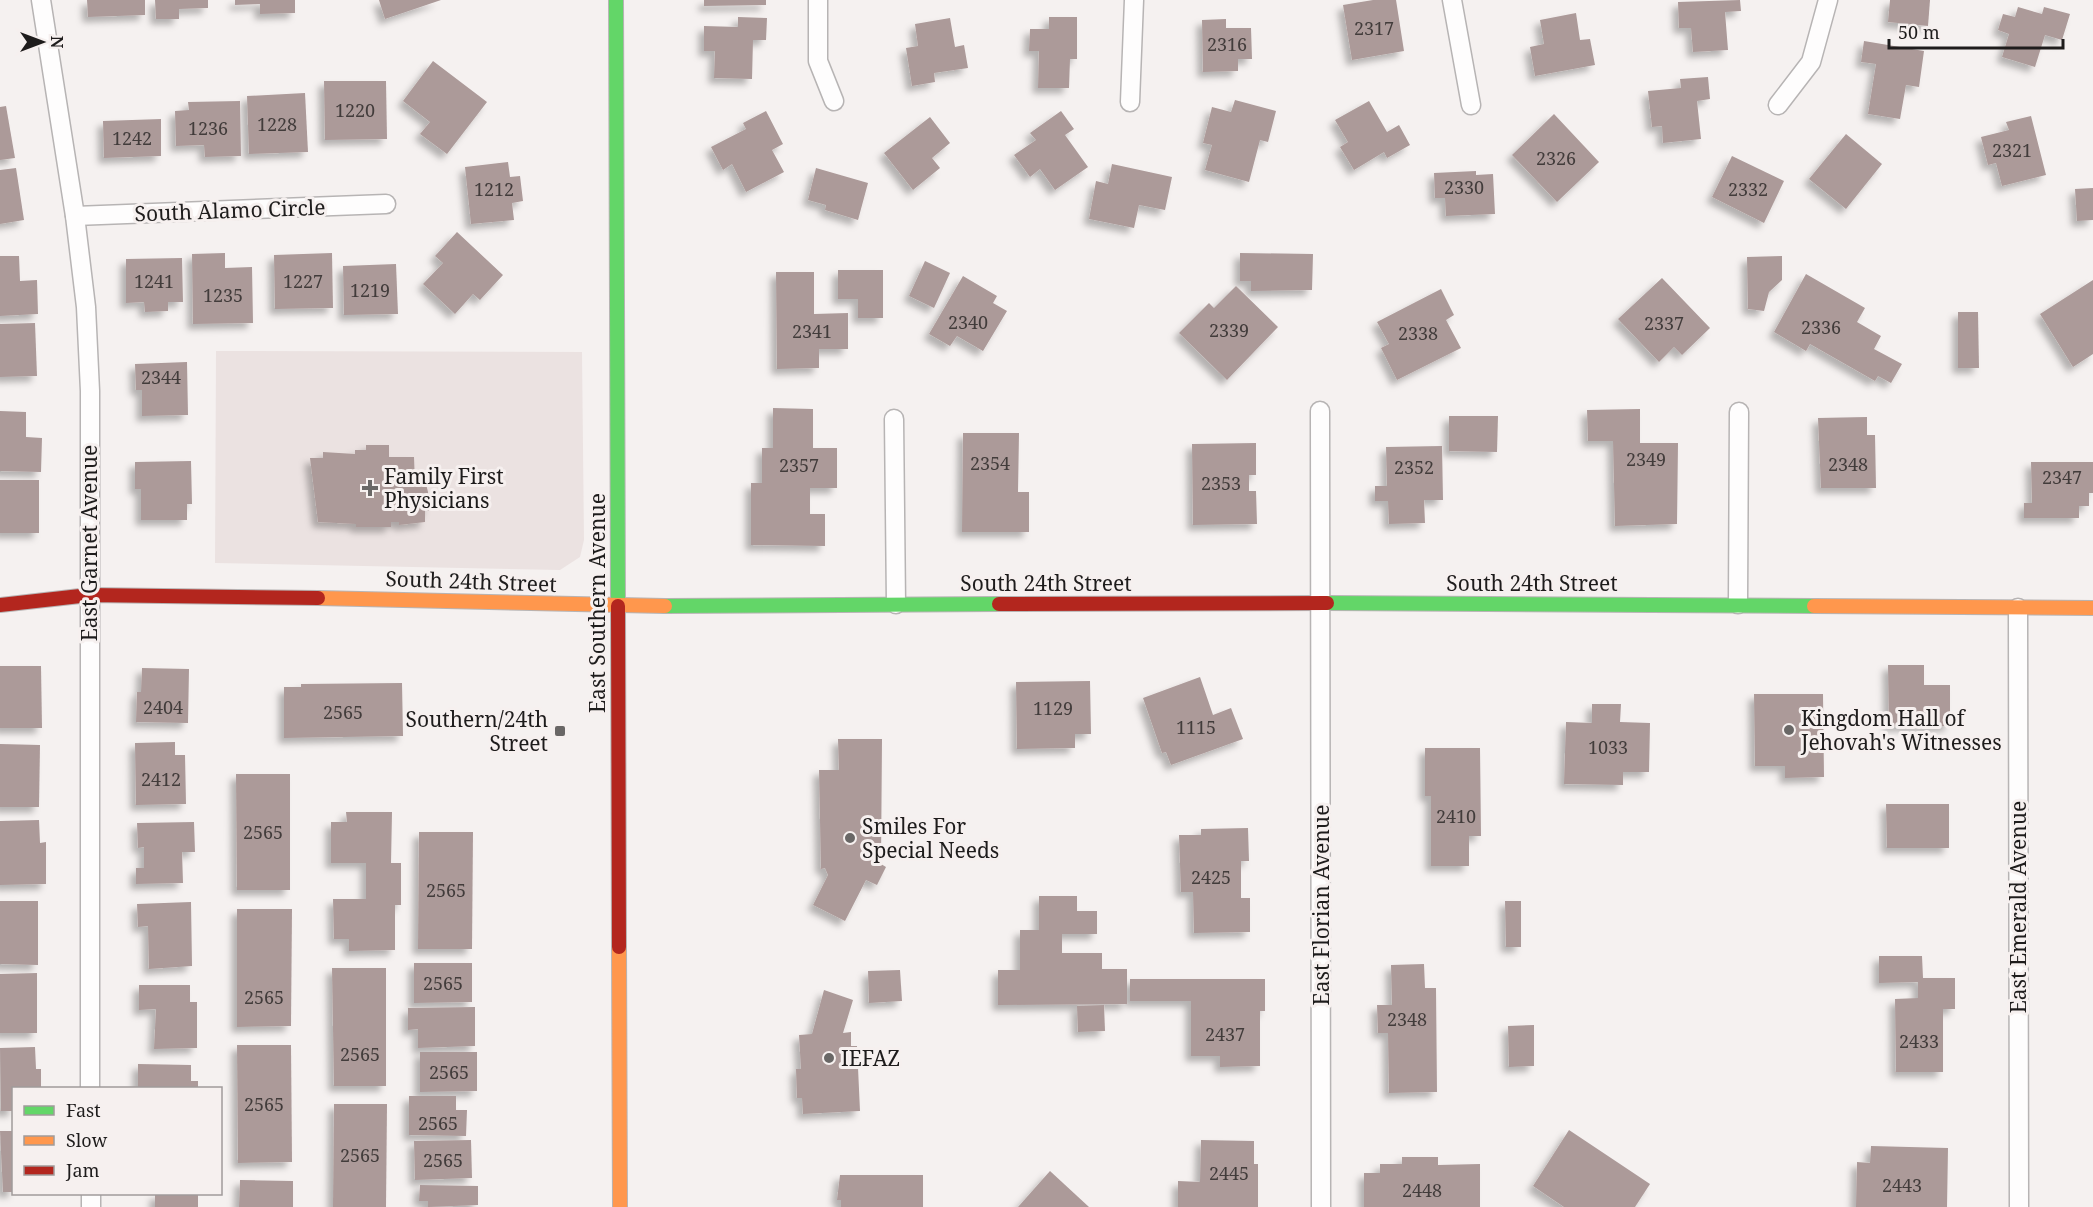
<svg xmlns="http://www.w3.org/2000/svg" width="2093" height="1207" viewBox="0 0 2093 1207" font-family="'Noto Serif',serif">
	<defs>
		<filter id="shadow"><feDropShadow dx="-5.5" dy="5.5" stdDeviation="3" flood-color="#0004"/></filter>
	</defs>
	<rect width="100%" height="100%" fill="#f5f1f0"/>
	<polygon fill="#ebe2e1" points="216,351 582,352 584,540 580,557 560,570 215,563"/>
	<g fill="#ac9a99" filter="url(#shadow)">
		<polygon points="87,0 145,0 145,15 88,17"/>
		<polygon points="155,0 208,0 208,8 179,9 179,19 156,19"/>
		<polygon points="235,0 295,0 295,13 260,14 260,4 235,5"/>
		<polygon points="379,0 441,0 385,19"/>
		<polygon points="704,0 766,0 766,5 704,6"/>
		<polygon points="1373,0 1396,0 1404,51 1352,60 1343,5"/>
		<polygon points="1740,0 1741,11 1725,12 1728,50 1693,52 1691,28 1679,28 1678,2"/>
		<polygon points="1890,0 1930,0 1928,26 1888,22"/>
		<polygon points="2018,7 2042,14 2044,7 2070,14 2062,40 2045,35 2035,67 2002,57 2009,34 1998,30 2003,14 2015,17"/>
		<polygon points="1576,13 1580,40 1590,39 1595,65 1535,76 1530,47 1544,44 1540,20"/>
		<polygon points="738,17 767,18 766,40 753,40 752,79 714,78 715,51 704,51 704,26 738,27"/>
		<polygon points="1049,17 1077,17 1077,59 1070,59 1069,88 1038,88 1039,51 1029,51 1030,29 1049,29"/>
		<polygon points="950,18 955,47 964,45 968,68 934,73 935,82 912,86 906,48 918,46 915,24"/>
		<polygon points="1226,19 1226,28 1251,28 1252,59 1238,59 1238,71 1203,72 1202,20"/>
		<polygon points="1864,41 1924,51 1919,87 1906,85 1900,119 1868,114 1876,64 1861,62"/>
		<polygon points="433,61 487,102 447,154 420,134 430,122 403,101"/>
		<polygon points="1708,77 1710,99 1697,101 1701,139 1663,143 1662,126 1652,127 1648,91 1681,88 1680,79"/>
		<polygon points="324,81 386,81 387,139 325,140"/>
		<polygon points="305,93 308,152 249,154 247,96"/>
		<polygon points="1235,100 1276,111 1268,142 1260,140 1249,182 1205,170 1212,145 1203,143 1212,107 1231,112"/>
		<polygon points="240,101 241,156 205,157 204,145 176,146 175,111 189,110 188,102"/>
		<polygon points="1369,101 1387,132 1399,125 1410,145 1387,158 1384,152 1354,170 1340,147 1348,142 1335,120"/>
		<polygon points="6,106 15,158 0,160 0,107"/>
		<polygon points="766,111 783,144 772,150 784,172 746,192 732,164 723,170 711,147 746,129 743,123"/>
		<polygon points="1061,111 1074,129 1065,135 1088,167 1055,190 1040,169 1030,177 1014,155 1036,140 1030,133"/>
		<polygon points="1554,114 1599,162 1557,202 1512,155"/>
		<polygon points="2031,116 2046,175 2002,186 1996,163 1988,165 1981,137 2009,130 2006,122"/>
		<polygon points="930,117 950,143 932,158 940,168 913,190 884,153"/>
		<polygon points="161,119 161,156 104,158 103,121"/>
		<polygon points="1846,134 1882,164 1846,209 1809,179"/>
		<polygon points="1732,156 1784,181 1764,223 1712,197"/>
		<polygon points="508,162 510,177 520,176 523,201 512,203 514,220 471,224 465,167"/>
		<polygon points="1112,164 1172,177 1165,210 1139,205 1134,228 1089,219 1096,181 1108,184"/>
		<polygon points="16,168 24,220 0,224 0,170"/>
		<polygon points="816,168 868,183 858,220 825,210 826,205 808,200"/>
		<polygon points="1476,171 1476,175 1493,174 1495,214 1446,216 1445,198 1435,198 1434,173"/>
		<polygon points="2093,188 2093,220 2077,221 2075,189"/>
		<polygon points="457,232 503,275 480,300 473,294 455,314 423,284 443,263 435,256"/>
		<polygon points="225,253 225,268 252,267 253,323 193,324 192,254"/>
		<polygon points="332,253 333,308 275,309 274,255"/>
		<polygon points="1240,253 1313,254 1312,290 1251,291 1251,281 1240,281"/>
		<polygon points="0,256 19,256 20,281 37,280 38,314 0,316"/>
		<polygon points="1782,256 1782,280 1769,292 1764,311 1748,309 1747,257"/>
		<polygon points="182,258 183,302 168,302 168,311 145,312 144,302 126,303 126,259"/>
		<polygon points="925,261 950,273 934,308 909,296"/>
		<polygon points="396,264 398,314 344,315 343,266"/>
		<polygon points="838,270 883,270 883,318 858,318 858,299 838,299"/>
		<polygon points="776,272 814,272 814,314 848,313 848,349 819,349 819,368 777,369"/>
		<polygon points="1806,274 1865,308 1857,322 1881,336 1874,349 1902,364 1891,383 1878,376 1875,381 1810,344 1806,351 1774,332"/>
		<polygon points="963,276 997,296 993,303 1007,311 983,351 957,336 950,346 929,334"/>
		<polygon points="1662,278 1710,328 1682,355 1674,347 1659,362 1618,319"/>
		<polygon points="2093,280 2093,354 2073,367 2040,314"/>
		<polygon points="1236,286 1278,327 1227,380 1179,333 1209,303 1214,308"/>
		<polygon points="1441,289 1454,315 1446,320 1461,348 1397,380 1381,348 1389,344 1377,322"/>
		<polygon points="1958,312 1978,312 1979,368 1958,368"/>
		<polygon points="35,323 37,376 0,377 0,324"/>
		<polygon points="187,362 188,415 142,416 142,390 136,390 135,364"/>
		<polygon points="773,408 813,409 813,448 837,448 837,488 810,488 810,514 825,514 825,546 751,545 751,483 762,483 762,448 773,448"/>
		<polygon points="1640,409 1640,443 1678,443 1677,524 1615,526 1613,441 1588,441 1587,410"/>
		<polygon points="0,411 26,412 26,437 42,438 41,472 0,471"/>
		<polygon points="1449,416 1498,416 1497,452 1449,451"/>
		<polygon points="1867,417 1867,435 1875,435 1876,488 1821,488 1818,418"/>
		<polygon points="963,433 1019,433 1018,492 1029,492 1029,532 962,532"/>
		<polygon points="1256,443 1256,475 1249,475 1249,491 1256,491 1257,524 1193,525 1192,444"/>
		<polygon points="366,445 389,445 389,457 414,457 415,484 426,484 428,492 429,511 425,511 425,522 399,525 399,522 391,522 391,527 356,527 356,524 318,522 310,458 323,458 323,452 355,454 355,450 366,450"/>
		<polygon points="1442,446 1443,500 1424,500 1425,523 1389,524 1388,501 1375,501 1375,486 1387,486 1386,447"/>
		<polygon points="191,461 192,504 187,504 187,520 141,520 141,489 135,489 135,462"/>
		<polygon points="2031,462 2093,462 2093,493 2089,493 2089,506 2079,506 2079,518 2024,518 2024,503 2032,503"/>
		<rect x="0" y="480" width="39" height="53"/>
		<polygon points="1888,665 1924,665 1924,685 1950,685 1950,726 1889,726"/>
		<polygon points="0,666 41,666 42,728 0,728"/>
		<polygon points="142,668 189,669 188,723 136,722 137,692 141,692"/>
		<polygon points="1200,677 1213,715 1231,708 1243,739 1171,765 1166,752 1162,753 1143,698"/>
		<polygon points="1090,681 1091,734 1075,734 1075,748 1017,749 1016,682"/>
		<polygon points="402,683 403,736 284,738 284,687 301,687 301,684"/>
		<polygon points="1754,694 1823,694 1824,777 1785,778 1785,766 1755,766"/>
		<polygon points="1592,704 1621,704 1620,722 1650,723 1649,772 1623,772 1623,785 1564,784 1566,722 1592,723"/>
		<polygon points="838,739 882,739 881,864 886,867 877,885 866,880 845,921 813,905 828,875 825,868 821,869 819,770 839,770"/>
		<polygon points="175,742 175,755 185,755 186,804 136,805 135,743"/>
		<polygon points="0,744 40,745 39,807 0,807"/>
		<polygon points="1425,748 1480,748 1481,836 1469,836 1469,866 1431,866 1431,796 1425,796"/>
		<polygon points="236,774 290,774 290,890 237,890"/>
		<polygon points="1886,804 1949,804 1949,848 1887,848"/>
		<polygon points="346,812 392,812 391,863 401,863 401,905 395,905 395,950 349,951 349,939 334,939 333,899 366,899 366,863 331,863 331,822 347,822"/>
		<polygon points="39,820 40,843 46,842 46,884 0,885 0,821"/>
		<polygon points="194,822 195,852 182,852 183,883 136,884 136,868 144,868 144,847 138,848 137,823"/>
		<polygon points="1248,828 1249,861 1241,861 1241,898 1250,898 1250,932 1194,933 1193,892 1181,892 1179,835 1201,835 1201,829"/>
		<polygon points="419,832 473,832 472,949 418,949"/>
		<polygon points="1039,896 1077,896 1077,911 1097,911 1097,934 1062,934 1062,953 1102,953 1102,969 1127,969 1127,1004 998,1005 998,970 1020,970 1020,930 1039,930"/>
		<polygon points="0,901 38,901 38,965 0,964"/>
		<polygon points="1505,901 1521,901 1521,947 1506,947"/>
		<polygon points="191,902 192,966 149,969 148,926 138,927 137,904"/>
		<polygon points="237,909 292,909 291,1026 237,1027"/>
		<polygon points="1879,956 1922,956 1923,978 1955,978 1955,1009 1943,1009 1943,1072 1896,1072 1895,999 1918,998 1918,982 1879,983"/>
		<polygon points="414,963 472,963 472,1002 414,1003"/>
		<polygon points="1424,964 1425,988 1436,988 1437,1092 1389,1093 1388,1033 1378,1033 1377,1005 1392,1005 1391,965"/>
		<polygon points="332,968 386,968 386,1086 334,1086"/>
		<polygon points="900,970 902,1001 869,1003 868,971"/>
		<polygon points="37,973 37,1033 0,1033 0,974"/>
		<polygon points="1130,979 1265,979 1265,1011 1260,1011 1260,1066 1220,1067 1220,1056 1191,1056 1191,1001 1130,1001"/>
		<polygon points="139,985 190,985 190,1002 197,1002 197,1048 154,1049 156,1009 139,1010"/>
		<polygon points="824,990 853,1000 843,1033 851,1032 851,1046 857,1046 860,1111 803,1114 802,1098 797,1098 796,1069 801,1069 799,1035 812,1034"/>
		<polygon points="1104,1005 1105,1031 1078,1032 1077,1006"/>
		<polygon points="475,1007 475,1046 418,1048 418,1029 408,1030 408,1008"/>
		<polygon points="1534,1025 1534,1066 1509,1067 1508,1026"/>
		<polygon points="237,1045 291,1045 292,1162 238,1163"/>
		<polygon points="35,1047 36,1069 41,1069 41,1088 14,1088 14,1111 1,1111 0,1048"/>
		<polygon points="420,1052 477,1052 477,1091 420,1092"/>
		<polygon points="138,1064 191,1065 191,1081 198,1081 198,1088 138,1088"/>
		<polygon points="409,1096 456,1096 456,1110 467,1110 466,1136 409,1135"/>
		<polygon points="334,1104 387,1104 386,1207 333,1207"/>
		<polygon points="1569,1130 1650,1184 1635,1207 1564,1207 1533,1186"/>
		<polygon points="0,1131 14,1131 14,1192 3,1192"/>
		<polygon points="471,1140 472,1178 415,1180 414,1141"/>
		<polygon points="1201,1140 1254,1141 1254,1164 1258,1164 1258,1207 1178,1207 1178,1181 1200,1182"/>
		<polygon points="1871,1146 1948,1148 1947,1207 1856,1207 1857,1162 1870,1163"/>
		<polygon points="1402,1157 1438,1157 1438,1165 1480,1164 1480,1207 1364,1207 1364,1173 1380,1173 1380,1164 1402,1164"/>
		<polygon points="1050,1171 1089,1207 1018,1207"/>
		<polygon points="840,1175 923,1175 923,1207 841,1207 841,1200 837,1200"/>
		<polygon points="240,1180 293,1181 293,1207 239,1207"/>
		<polygon points="420,1185 478,1186 478,1205 428,1207 428,1201 419,1201"/>
		<rect x="155" y="1194" width="43" height="13"/>
	</g>
	<g fill="none" stroke-linecap="round" stroke-linejoin="round">
		<defs>
			<g id="street">
				<polyline points="41,0 75,216 86,307 90,391 90,1088"/>
				<polyline points="818,0 818,61 834,101"/>
				<polyline points="1452,0 1471,105"/>
				<polyline points="1130,102 1134,0"/>
				<polyline points="1778,105 1811,62 1828,0"/>
				<polyline points="75,216 386,204"/>
				<polyline points="1320,411 1321,1207"/>
				<polyline points="894,419 896,604"/>
				<polyline points="1738,604 1739,412"/>
				<polyline points="2018,608 2019,1207"/>
				<polyline points="91,1194 91,1207"/>
			</g>
			<g id="fast">
				<polyline points="616,0 618,606"/>
				<polyline points="1327,603 1814,606"/>
				<polyline points="665,606 999,604"/>
			</g>
			<g id="slow">
				<polyline points="318,598 665,606"/>
				<polyline points="1814,606 2093,608"/>
				<polyline points="619,947 620,1207"/>
			</g>
			<g id="jam">
				<polyline points="999,604 1327,603"/>
				<polyline points="0,605 89,595 318,598"/>
				<polyline points="618,606 619,947"/>
			</g>
		</defs>
		<use href="#street" stroke="#b7b4b4" stroke-width="21"/>
		<use href="#fast" stroke="#b7b4b4" stroke-width="16"/>
		<use href="#slow" stroke="#b7b4b4" stroke-width="16"/>
		<use href="#jam" stroke="#b7b4b4" stroke-width="16"/>
		<use href="#street" stroke="#fefdfd" stroke-width="18"/>
		<use href="#fast" stroke="#63d668" stroke-width="14"/>
		<use href="#slow" stroke="#ff974d" stroke-width="14"/>
		<use href="#jam" stroke="#b3261e" stroke-width="14"/>
	</g>
	<g fill="#696766" stroke="#f6f0ef" stroke-width="2">
		<path d="M367 479h6v6h6v6h-6v6h-6v-6h-6v-6h6z"/>
		<circle cx="1789" cy="730" r="6"/>
		<rect x="554" y="725" width="12" height="12" rx="3"/>
		<circle cx="850" cy="838" r="6"/>
		<circle cx="829" cy="1058" r="6"/>
	</g>
	<g text-anchor="middle" dominant-baseline="central" stroke-width="6" stroke-linejoin="round" paint-order="stroke">
		<g font-size="18" fill="#423c3b">
			<text x="1374" y="28">2317</text>
			<text x="1227" y="44">2316</text>
			<text x="355" y="110">1220</text>
			<text x="277" y="124">1228</text>
			<text x="208" y="128">1236</text>
			<text x="132" y="138">1242</text>
			<text x="2012" y="150">2321</text>
			<text x="1556" y="158">2326</text>
			<text x="1464" y="187">2330</text>
			<text x="494" y="189">1212</text>
			<text x="1748" y="189">2332</text>
			<text x="154" y="281">1241</text>
			<text x="303" y="281">1227</text>
			<text x="370" y="290">1219</text>
			<text x="223" y="295">1235</text>
			<text x="968" y="322">2340</text>
			<text x="1664" y="323">2337</text>
			<text x="1821" y="327">2336</text>
			<text x="1229" y="330">2339</text>
			<text x="812" y="331">2341</text>
			<text x="1418" y="333">2338</text>
			<text x="161" y="377">2344</text>
			<text x="1646" y="459">2349</text>
			<text x="990" y="463">2354</text>
			<text x="1848" y="464">2348</text>
			<text x="799" y="465">2357</text>
			<text x="1414" y="467">2352</text>
			<text x="2062" y="477">2347</text>
			<text x="1221" y="483">2353</text>
			<text x="163" y="707">2404</text>
			<text x="1053" y="708">1129</text>
			<text x="343" y="712">2565</text>
			<text x="1196" y="727">1115</text>
			<text x="1608" y="747">1033</text>
			<text x="161" y="779">2412</text>
			<text x="1456" y="816">2410</text>
			<text x="263" y="832">2565</text>
			<text x="1211" y="877">2425</text>
			<text x="446" y="890">2565</text>
			<text x="443" y="983">2565</text>
			<text x="264" y="997">2565</text>
			<text x="1407" y="1019">2348</text>
			<text x="1225" y="1034">2437</text>
			<text x="1919" y="1041">2433</text>
			<text x="360" y="1054">2565</text>
			<text x="449" y="1072">2565</text>
			<text x="264" y="1104">2565</text>
			<text x="438" y="1123">2565</text>
			<text x="360" y="1155">2565</text>
			<text x="443" y="1160">2565</text>
			<text x="1229" y="1173">2445</text>
			<text x="1902" y="1185">2443</text>
			<text x="1422" y="1190">2448</text>
		</g>
		<g font-size="21" fill="#1e1c1c" stroke="#f6f0ef">
			<text transform="translate(230 210) rotate(-2)">South Alamo Circle</text>
			<text transform="translate(89 543) rotate(-90)">East Garnet Avenue</text>
			<text transform="translate(471 581) rotate(2)">South 24th Street</text>
			<text x="1046" y="583">South 24th Street</text>
			<text x="1532" y="583">South 24th Street</text>
			<text transform="translate(597 603) rotate(-90)">East Southern Avenue</text>
			<text transform="translate(1321 905) rotate(-90)">East Florian Avenue</text>
			<text transform="translate(2018 907) rotate(-90)">East Emerald Avenue</text>
		</g>
		<g font-size="21" fill="#1e1c1c" stroke="#f6f0ef" text-anchor="start">
			<text x="384" y="476">Family First<tspan x="384" dy="24">Physicians</tspan></text>
			<text x="1801" y="718">Kingdom Hall of<tspan x="1801" dy="24">Jehovah's Witnesses</tspan></text>
			<text x="548" y="719" text-anchor="end">Southern/24th<tspan x="548" dy="24">Street</tspan></text>
			<text x="862" y="826">Smiles For<tspan x="862" dy="24">Special Needs</tspan></text>
			<text x="841" y="1058">IEFAZ</text>
		</g>
	</g>
	<rect x="12" y="1087" width="210" height="108" fill="#f6f0ef" stroke="#a09b9b" stroke-width="1.5"/>
	<rect x="24" y="1106" width="30" height="9" fill="#63d668" stroke="#a09b9b" stroke-width="1.5"/>
	<text x="66" y="1117" font-size="18" fill="#1e1c1c">Fast</text>
	<rect x="24" y="1136" width="30" height="9" fill="#ff974d" stroke="#a09b9b" stroke-width="1.5"/>
	<text x="66" y="1147" font-size="18" fill="#1e1c1c">Slow</text>
	<rect x="24" y="1166" width="30" height="9" fill="#b3261e" stroke="#a09b9b" stroke-width="1.5"/>
	<text x="66" y="1177" font-size="18" fill="#1e1c1c">Jam</text>
	<g transform="translate(42 42) rotate(90)" stroke="#f6f0ef" stroke-width="4.5" paint-order="stroke">
	<path d="M0-4.5L10 22L0 15L-10 22Z" fill="#1e1c1c"/>
	<text y="-9" font-size="16" font-weight="bold" text-anchor="middle" fill="#1e1c1c">N</text>
	</g>
	<path d="M1889 39v9h174v-9" fill="none" stroke="#1e1c1c" stroke-width="3"/>
	<text x="1898" y="39" font-size="18" fill="#1e1c1c" stroke="#f6f0ef" stroke-width="4.5" paint-order="stroke">50 m</text>
</svg>
